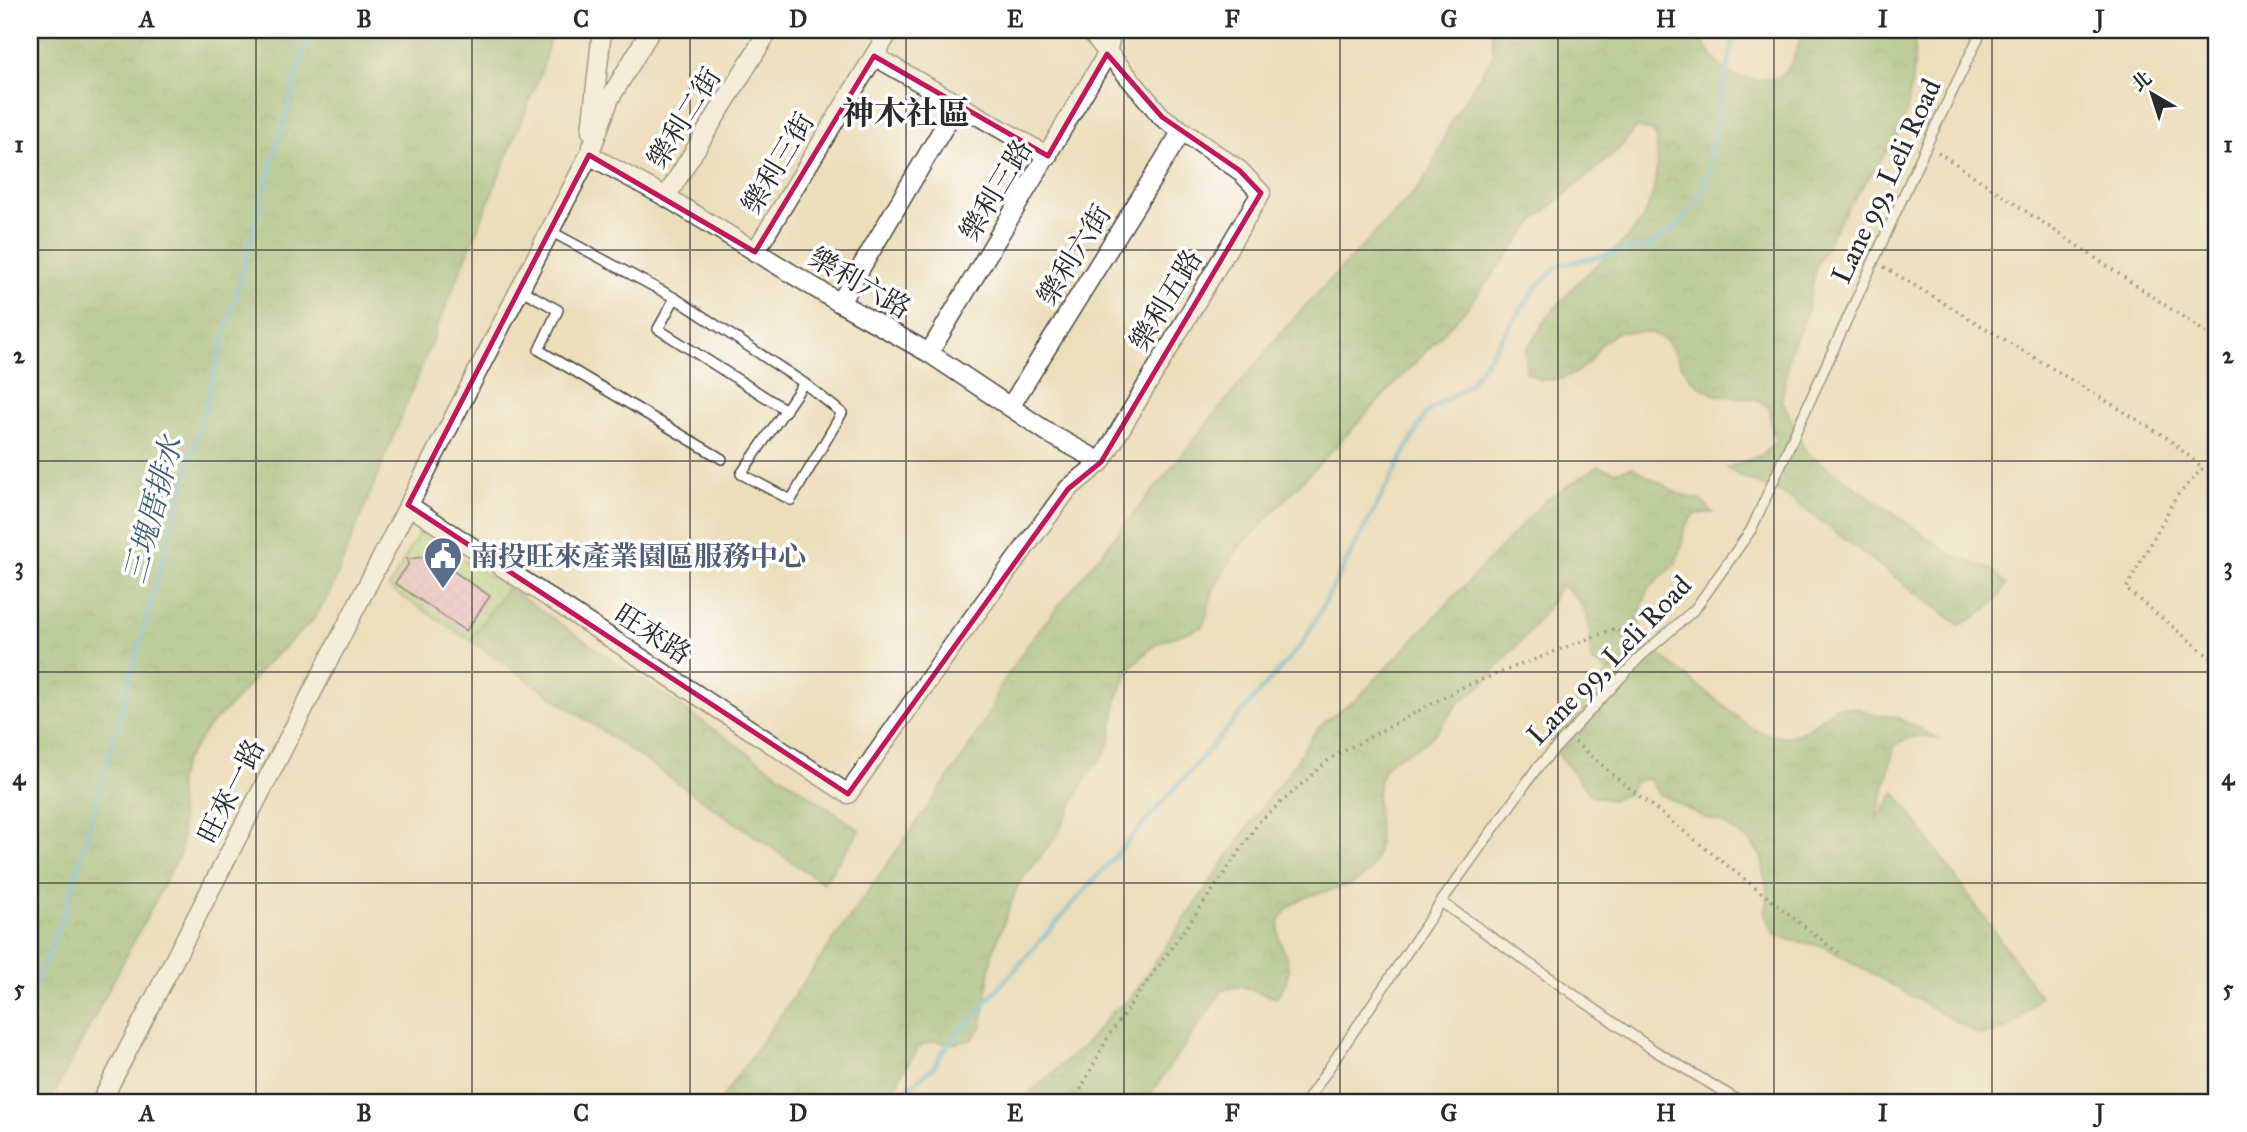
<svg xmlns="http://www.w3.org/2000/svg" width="2247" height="1132" viewBox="0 0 2247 1132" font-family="'IM FELL Great Primer','Noto Serif TC',serif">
	<defs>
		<pattern id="forest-crowns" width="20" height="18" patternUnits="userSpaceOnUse" patternTransform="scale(1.75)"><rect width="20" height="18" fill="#84b772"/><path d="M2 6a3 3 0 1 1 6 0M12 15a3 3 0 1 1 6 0" fill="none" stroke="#6c955e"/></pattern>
		<pattern id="park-dots" width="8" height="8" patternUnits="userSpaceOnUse" patternTransform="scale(1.75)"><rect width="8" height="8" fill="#a5d684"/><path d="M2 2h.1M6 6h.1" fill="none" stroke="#8eb872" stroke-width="1.8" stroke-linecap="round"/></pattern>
		<pattern id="building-cross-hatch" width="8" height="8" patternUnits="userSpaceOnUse" patternTransform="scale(1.75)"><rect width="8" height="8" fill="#eeadd2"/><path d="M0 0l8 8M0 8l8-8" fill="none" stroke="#cc95b4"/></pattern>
	</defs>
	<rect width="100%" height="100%" fill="#fff"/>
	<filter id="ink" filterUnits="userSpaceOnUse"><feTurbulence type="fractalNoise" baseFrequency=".0143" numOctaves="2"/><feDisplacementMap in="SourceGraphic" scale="14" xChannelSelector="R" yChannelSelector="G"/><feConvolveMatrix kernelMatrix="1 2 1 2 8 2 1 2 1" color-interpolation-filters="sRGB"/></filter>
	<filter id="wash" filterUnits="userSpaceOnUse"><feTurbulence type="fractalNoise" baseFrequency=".00686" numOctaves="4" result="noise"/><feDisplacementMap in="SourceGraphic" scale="28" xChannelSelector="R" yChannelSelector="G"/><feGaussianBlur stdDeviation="1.57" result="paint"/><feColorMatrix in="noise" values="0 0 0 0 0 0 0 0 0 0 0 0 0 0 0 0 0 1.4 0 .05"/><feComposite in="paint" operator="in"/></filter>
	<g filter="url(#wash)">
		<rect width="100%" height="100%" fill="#eddebb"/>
		<g fill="url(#forest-crowns)" stroke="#58714e" stroke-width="2">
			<polygon points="30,30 552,30 542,70 329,595 312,621 264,666 233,703 210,725 185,760 178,781 182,836 180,853 50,1102 30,1102"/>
			<path d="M1491 30H1699C1715 71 1734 85 1779 78L1792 63 1803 30H1915L1914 68 1905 121 1896 138 1841 218 1816 266 1806 316 1790 351 1782 400 1806 452 1954 556 1993 570 2006 585C1995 606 1980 616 1959 625L1790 498C1769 486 1746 482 1727 468L1762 455 1776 441 1771 425 1770 408 1756 399 1716 395 1699 386 1687 374 1666 340 1650 332H1617L1601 344 1591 360 1576 373 1561 379 1541 380 1526 372V349C1535 339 1540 329 1547 318 1554 308 1564 298 1572 289 1610 247 1649 238 1656 174 1658 158 1658 147 1654 132L1637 127 1616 152 1536 219 1466 309 1237 550C1228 564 1217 579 1212 595 1208 606 1208 616 1202 627L1157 643 1133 665 1125 679 1117 698 1111 738 1104 754 1082 785 1056 837 1018 885 992 954 982 1026 972 1039 953 1044 935 1041 921 1045 902 1073 888 1102H719L963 757 991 709 998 690 1030 641 1291 321 1420 186 1430 171 1452 120 1494 55Z"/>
			<path d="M1598 466 1616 472 1632 467 1679 494 1700 500 1713 513 1695 514 1684 528 1682 545 1676 563 1649 589 1642 606 1639 621 1642 641 1751 728C1790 748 1806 731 1836 707L1857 708 1876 715 1896 717 1942 740C1921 735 1914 733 1895 745L1876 820 1895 792 2040 996C2021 1019 2010 1033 1980 1035L1823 946 1790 940 1774 933 1765 915 1768 897 1762 858 1751 842 1720 822 1703 817 1658 793 1649 778 1634 782 1627 795 1611 800 1592 796 1557 753 1550 738V723L1617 666 1608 671 1591 662C1589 624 1593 608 1560 584 1547 616 1523 638 1500 664 1496 669 1492 676 1487 680 1478 689 1466 695 1458 704 1447 716 1440 731 1427 741 1413 753 1394 753 1384 770 1366 803 1392 842 1368 873 1350 894 1299 887 1283 915 1265 948 1308 958 1276 998L1241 986 1223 990 1145 1102H1020L1085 1044 1113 1011 1129 1000 1271 794C1289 776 1299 755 1313 735 1324 720 1341 710 1356 700L1545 501Z"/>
			<polygon points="507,587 860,830 823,883 470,640"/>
		</g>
		<polygon fill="url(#park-dots)" stroke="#688058" stroke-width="2" points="419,532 507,587 470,640 389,588"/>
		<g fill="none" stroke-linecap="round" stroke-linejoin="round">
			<g stroke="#57b4d5" stroke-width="5">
				<polyline points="30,999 66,910 309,30"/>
				<polyline points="890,1102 934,1067 942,1052 1303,643 1426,413 1470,384 1538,285 1559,265 1649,246 1679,225 1703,194 1735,30"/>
			</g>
		</g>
		<g id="blocks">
			<polygon fill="url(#building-cross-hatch)" points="431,556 433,573 453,571 490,596 466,631 395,583 408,565 407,559"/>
		</g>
	</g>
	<g filter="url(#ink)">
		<use href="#blocks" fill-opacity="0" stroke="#484641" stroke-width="2"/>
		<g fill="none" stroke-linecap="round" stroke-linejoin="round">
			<defs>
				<g id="lane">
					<polyline points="550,231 675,298 804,383 741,474 791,500 842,413 804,383"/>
					<polyline points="520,289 558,310 539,350 722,459"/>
					<polyline points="675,298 658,329 786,410"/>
					<polyline points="1441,902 1652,1049 1741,1102"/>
					<polyline points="1306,1102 1441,902 1537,768 1641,656 1695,609 1751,530 1927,144 1982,30"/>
				</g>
				<g id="street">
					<polyline points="874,56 1048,156"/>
					<polyline points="591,131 602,30"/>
					<polyline points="589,155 666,197 840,303 929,353 1052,435 1101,462"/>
					<polyline points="666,197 769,30"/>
					<polyline points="755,252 890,30"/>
					<polyline points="840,303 957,105"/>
					<polyline points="929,353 1107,54 1112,30"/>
					<polyline points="1010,407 1182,131"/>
					<polyline points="408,505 848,794 958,638 1068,489 1101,462 1261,193 1239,170 1162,117 1089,30"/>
					<polyline points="101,1102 589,155 610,98 651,30"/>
				</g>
			</defs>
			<use href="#lane" stroke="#484641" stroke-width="12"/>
			<use href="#street" stroke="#484641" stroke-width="21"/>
			<g stroke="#484641" stroke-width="3.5" stroke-dasharray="2 5" stroke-linecap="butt">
				<polyline points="1938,152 2217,340"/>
				<polyline points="1884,267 2166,437 2203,468 2176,497 2126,589 2217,663"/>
				<polyline points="1575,742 1619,780 1838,953"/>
				<polyline points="1074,1102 1109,1035 1220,880 1259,822 1331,758 1463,687 1616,628 1633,647"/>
			</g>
			<use href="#lane" stroke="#fff" stroke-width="9"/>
			<use href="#street" stroke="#fff" stroke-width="18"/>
		</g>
	</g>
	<path d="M0 0H2247V1132H0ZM1107 54 1162 117 1239 170 1261 193 1101 462 1068 489 848 794 408 505 589 155 755 252 874 56 1048 156Z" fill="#eddebb" fill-opacity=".55" fill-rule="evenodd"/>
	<path fill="none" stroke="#c2185b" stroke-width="5" stroke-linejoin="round" d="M1107 54 1162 117 1239 170 1261 193 1101 462 1068 489 848 794 408 505 589 155 755 252 874 56 1048 156Z"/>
	<path fill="none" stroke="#2b2b2b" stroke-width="2" stroke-opacity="0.55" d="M256 30V1102M472 30V1102M690 30V1102M906 30V1102M1124 30V1102M1340 30V1102M1558 30V1102M1774 30V1102M1992 30V1102M30 250H2217M30 461H2217M30 672H2217M30 883H2217"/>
	<defs>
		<symbol id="civic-pin" viewBox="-11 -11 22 30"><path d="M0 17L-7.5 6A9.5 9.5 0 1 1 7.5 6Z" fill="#5c6f8a" stroke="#fff"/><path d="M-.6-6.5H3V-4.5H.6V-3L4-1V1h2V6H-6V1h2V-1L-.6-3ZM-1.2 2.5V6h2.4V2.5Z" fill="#fff"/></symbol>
	</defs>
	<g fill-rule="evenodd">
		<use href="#civic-pin" x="421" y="534" width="44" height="60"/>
	</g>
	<g text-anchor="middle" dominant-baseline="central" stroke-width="7" stroke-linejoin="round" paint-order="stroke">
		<g font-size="28" fill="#2b2b2b" stroke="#fff">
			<text transform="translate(684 118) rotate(-58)">樂利二街</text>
			<text transform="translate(778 163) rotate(-59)">樂利三街</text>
			<text transform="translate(1886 181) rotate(-65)">Lane 99, Leli Road</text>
			<text transform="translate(996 190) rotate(-59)">樂利三路</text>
			<text transform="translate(1074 255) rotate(-58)">樂利六街</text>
			<text transform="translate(860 283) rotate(30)">樂利六路</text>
			<text transform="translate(1166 300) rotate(-59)">樂利五路</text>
			<text transform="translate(653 634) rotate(33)">旺來路</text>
			<text transform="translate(1609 660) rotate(-46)">Lane 99, Leli Road</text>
			<text transform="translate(231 791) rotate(-63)">旺來一路</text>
		</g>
		<g font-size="28" font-weight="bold" fill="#4e5e75" stroke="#fff" text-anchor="start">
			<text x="470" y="556">南投旺來產業園區服務中心</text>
		</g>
		<g font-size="30" font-style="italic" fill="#3d626f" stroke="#fff">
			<text transform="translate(153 510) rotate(-75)">三塊厝排水</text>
		</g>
		<g font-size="32" font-weight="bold" fill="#2b2b2b" stroke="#fff">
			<text x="906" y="113">神木社區</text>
		</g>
	</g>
	<rect width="2247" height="1132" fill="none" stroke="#fff" stroke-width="77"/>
	<g transform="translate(2152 94) rotate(321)" stroke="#ffffff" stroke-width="5" paint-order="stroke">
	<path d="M0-5L12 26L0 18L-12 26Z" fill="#2b2b2b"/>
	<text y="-10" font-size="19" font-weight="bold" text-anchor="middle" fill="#2b2b2b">北</text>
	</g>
	<rect x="38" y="38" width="2170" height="1056" fill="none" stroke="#2b2b2b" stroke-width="2.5"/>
	<g font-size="23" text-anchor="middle" font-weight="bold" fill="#2b2b2b">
		<text x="147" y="27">A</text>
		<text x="364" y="27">B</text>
		<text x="581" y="27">C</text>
		<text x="798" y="27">D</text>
		<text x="1015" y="27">E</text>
		<text x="1232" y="27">F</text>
		<text x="1449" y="27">G</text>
		<text x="1666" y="27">H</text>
		<text x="1883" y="27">I</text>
		<text x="2100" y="27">J</text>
		<text x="19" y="152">1</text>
		<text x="2228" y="152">1</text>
		<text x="19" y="363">2</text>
		<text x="2228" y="363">2</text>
		<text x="19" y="574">3</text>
		<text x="2228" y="574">3</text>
		<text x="19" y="785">4</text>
		<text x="2228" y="785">4</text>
		<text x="19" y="996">5</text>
		<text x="2228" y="996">5</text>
		<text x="147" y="1121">A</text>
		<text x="364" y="1121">B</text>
		<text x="581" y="1121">C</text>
		<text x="798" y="1121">D</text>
		<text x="1015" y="1121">E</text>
		<text x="1232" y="1121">F</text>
		<text x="1449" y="1121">G</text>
		<text x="1666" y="1121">H</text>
		<text x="1883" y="1121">I</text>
		<text x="2100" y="1121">J</text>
	</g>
</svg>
